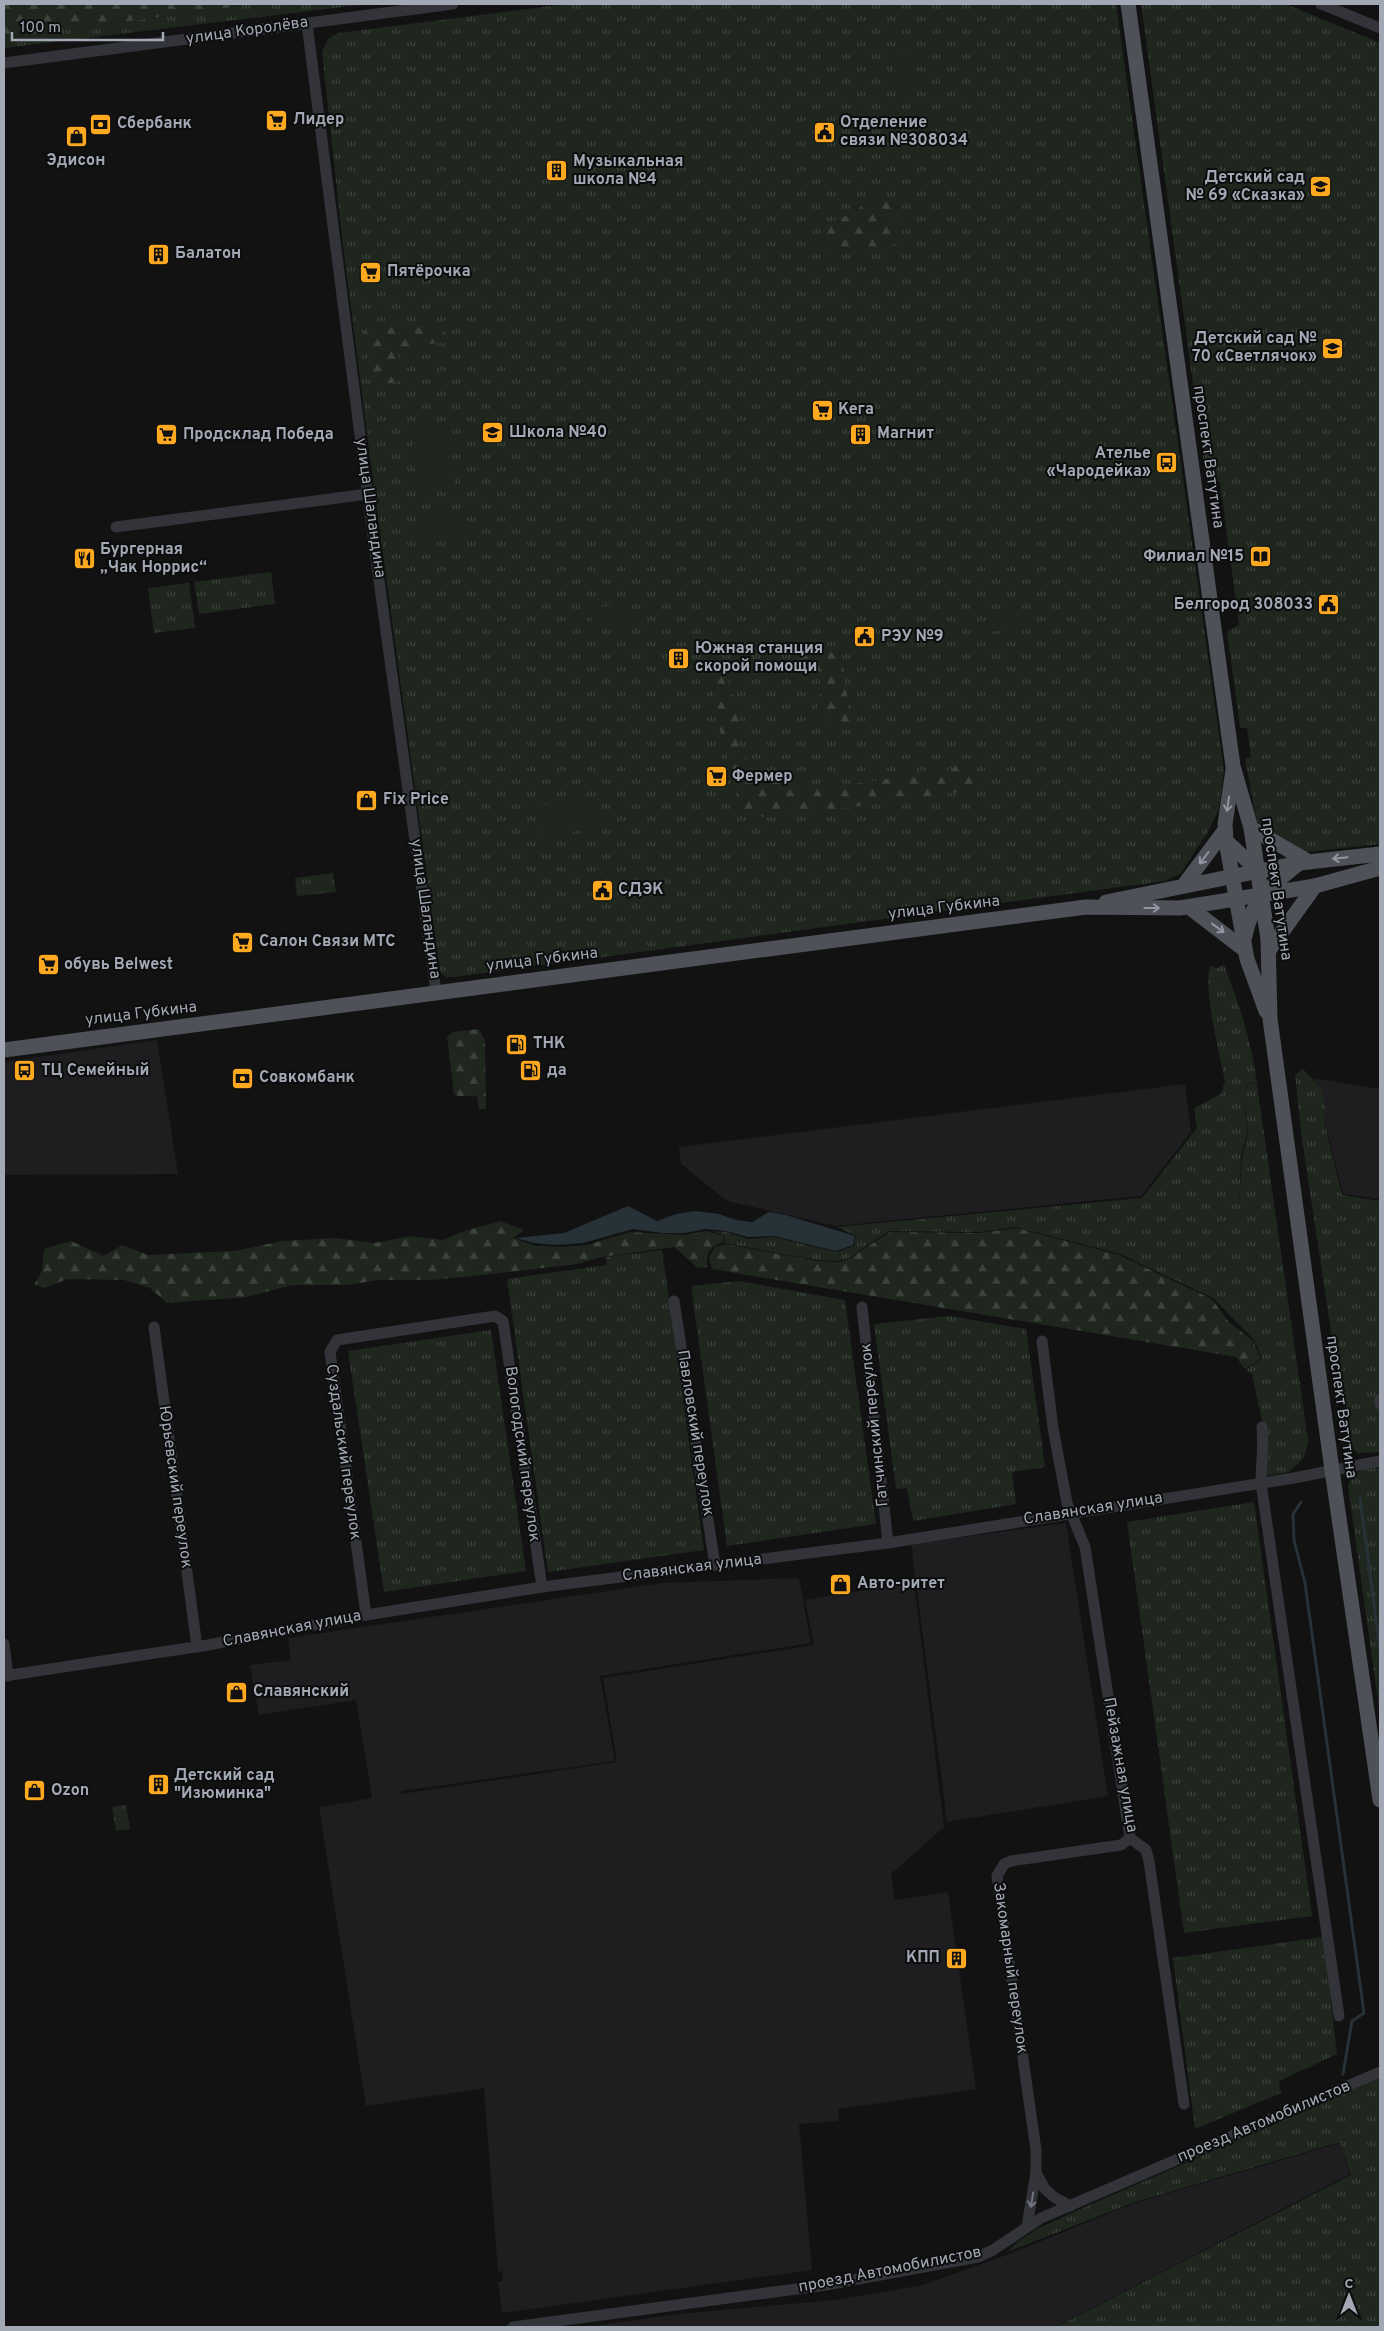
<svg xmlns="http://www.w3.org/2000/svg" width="1384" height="2331" viewBox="0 0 1384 2331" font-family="Overpass,sans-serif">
	<defs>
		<pattern id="grass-tufts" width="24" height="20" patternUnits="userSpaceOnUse" patternTransform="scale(1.25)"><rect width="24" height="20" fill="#1e261e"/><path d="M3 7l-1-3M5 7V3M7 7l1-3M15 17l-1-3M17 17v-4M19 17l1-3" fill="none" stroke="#3c433c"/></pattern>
		<pattern id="forest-firs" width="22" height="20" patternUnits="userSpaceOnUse" patternTransform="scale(1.25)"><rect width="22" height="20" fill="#1e261e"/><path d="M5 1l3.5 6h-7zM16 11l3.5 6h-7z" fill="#3c433c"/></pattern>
	</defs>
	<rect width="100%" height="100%" fill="#121213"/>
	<g fill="#1e1e20">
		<polygon points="157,1040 178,1174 4,1175 4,1062"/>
		<polygon points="1314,1078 1380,1089 1380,1199 1343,1194"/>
		<polygon points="1185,1084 1191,1132 1141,1196 836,1226 727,1201 681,1164 679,1147"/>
		<polygon points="1066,1523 1108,1796 947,1822 911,1544"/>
		<polygon points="799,1578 811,1643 600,1676 615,1761 401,1791 401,1794 617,1762 603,1678 814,1645 805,1600 914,1582 944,1827 891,1874 895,1900 948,1892 976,2089 839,2109 838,2121 799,2124 812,2270 502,2313 498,2282 503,2281 502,2271 498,2272 484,2088 366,2106 319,1807 372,1798 356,1700 259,1715 250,1665 291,1660 288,1638 663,1583"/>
		<polygon points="1340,2143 1350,2174 1055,2327 585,2327 678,2314 834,2300 923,2285 1009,2254 1135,2203"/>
	</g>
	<g fill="url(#grass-tufts)">
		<polygon points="240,4 368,4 4,48 4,38 239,6"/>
		<polygon points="567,4 1116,4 1224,770 1219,809 1208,832 1180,874 1165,881 454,977 446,977 440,972 374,488 343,245 322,52 328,39 338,33"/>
		<polygon points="1141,4 1286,4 1380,43 1380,844 1306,852 1257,822 1245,759 1251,757 1247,728 1240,728 1227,631 1239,625 1220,482 1206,478"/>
		<polygon points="271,572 275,604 199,614 194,582"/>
		<polygon points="189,583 195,628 154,633 148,588"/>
		<polygon points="333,873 336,892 297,896 295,878"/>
		<path d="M1211 965 1217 968 1224 965C1239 1004 1252 1042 1257 1084L1252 1082 1247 1085 1244 1093 1247 1132 1241 1156 1239 1209 1242 1157 1248 1132 1244 1093 1248 1085 1252 1083 1257 1085 1308 1440C1306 1454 1304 1461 1291 1469L1289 1472 1265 1476 1266 1440 1252 1374 1246 1370 1262 1358 1254 1340 1213 1298 1120 1254 1016 1227 979 1232 889 1231 847 1259 836 1261 817 1260 724 1243 725 1236 711 1231 726 1232 748 1239 774 1237 837 1252 854 1246 856 1236 837 1227 1142 1198 1197 1128 1194 1108 1221 1094 1225 1081C1221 1061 1201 979 1211 965Z"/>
		<polygon points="1303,1069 1322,1090 1325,1106 1324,1121 1342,1195 1380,1201 1380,1452 1358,1453 1348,1445 1346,1405 1337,1371 1302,1139 1295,1075"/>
		<polygon points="662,1250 704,1550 548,1572 507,1279 607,1265 606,1257"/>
		<polygon points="738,1281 845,1300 876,1524 727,1546 691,1286"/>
		<polygon points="949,1316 1026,1329 1045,1467 1012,1472 1016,1504 913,1521 907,1488 896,1489 874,1324"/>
		<polygon points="491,1330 526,1571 384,1592 348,1351"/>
		<path d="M1380 1468V1715L1348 1486C1353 1469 1365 1469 1380 1468Z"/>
		<polygon points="1254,1502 1312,1916 1184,1933 1127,1522"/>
		<polygon points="126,1805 130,1829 116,1831 112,1807"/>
		<polygon points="1323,1937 1337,2054 1279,2081 1281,2093 1195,2129 1173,1958"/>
		<polygon points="1380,2078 1380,2327 1056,2327 1351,2175 1340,2142 1135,2202 1007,2252 1019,2241 1037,2229 1078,2210"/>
	</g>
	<g fill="url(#forest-firs)">
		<polygon points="4,4 240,4 239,6 4,38"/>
		<path d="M884 197 894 200 899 241 890 247 879 249 826 252 824 233 834 220 858 212C863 199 871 199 884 197Z"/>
		<polygon points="431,323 457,341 419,345 419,351 399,354 402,381 372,386 364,331"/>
		<path d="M841 649 851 727 848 730 840 729 818 713C817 701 822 694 821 682L801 666 798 655Z"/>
		<path d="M709 664C729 662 730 671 728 688L737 701 742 727 739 747 755 773 787 786H841L952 769 961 760H969L974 783 971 790 811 813 768 817 744 815 739 808 732 765 723 748Z"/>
		<polygon points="479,1029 485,1041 486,1109 479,1109 477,1096 458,1096 454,1094 447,1037 453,1032"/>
		<path d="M500 1221 524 1230 513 1238 536 1246 566 1247 587 1245 630 1232 686 1235 706 1231 724 1236 723 1242C710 1247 706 1253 707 1267L698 1268 674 1247 602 1257 577 1264 483 1275 431 1280H378L348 1285H292L247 1297 167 1303 150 1288 124 1280 67 1279 45 1288 34 1285 42 1271 44 1249 71 1241 104 1256 122 1245 148 1255 235 1251 282 1241 335 1238 374 1243 410 1236 443 1240 461 1232Z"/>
		<polygon points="1017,1228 1119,1255 1212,1299 1229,1322 1253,1341 1261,1358 1245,1369 1236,1357 712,1269 709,1257 715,1247 725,1244 817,1261 837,1262 847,1260 890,1232 979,1233"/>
	</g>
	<g fill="#1e261e">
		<polygon points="911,54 917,92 897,95 891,57"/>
		<polygon points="448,421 455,484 417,488 410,426"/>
		<polygon points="460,512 463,535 423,540 420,516"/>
		<polygon points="625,604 628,625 593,630 590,609"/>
		<polygon points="1025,609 1028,627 989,632 987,614"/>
		<polygon points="593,799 597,828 543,836 539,806"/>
	</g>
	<polygon fill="#273138" points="628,1206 657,1221 676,1214 695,1211 719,1214 736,1220 752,1222 769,1212 786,1215 855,1236 853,1245 836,1251 774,1236 748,1237 726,1231 706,1229 684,1233 663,1233 633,1229 583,1243 557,1245 533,1243 516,1238 564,1233"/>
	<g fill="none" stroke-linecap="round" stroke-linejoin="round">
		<g stroke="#273138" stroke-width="3">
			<polyline points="1360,1498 1380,1650"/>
			<polyline points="1301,1502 1293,1514 1294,1540 1305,1583 1364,2013 1352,2021 1343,2074"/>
		</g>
		<g stroke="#323439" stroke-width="11">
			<polyline points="1321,4 1380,28"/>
			<polyline points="307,24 376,559 436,992"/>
			<polyline points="4,63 453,4"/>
			<polyline points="116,527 368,494"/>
			<polyline points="674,1301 715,1565"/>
			<polyline points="862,1307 888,1543"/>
			<polyline points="154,1327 197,1647"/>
			<polyline points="1042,1341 1053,1428 1067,1503 1085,1547 1130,1838 1146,1850 1149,1861 1184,2104"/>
			<polyline points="1380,1399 1380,1404"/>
			<path d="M1262 1427C1264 1445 1261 1464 1261 1483L1339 2016"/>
			<polyline points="366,1615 330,1352 337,1340 495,1316 503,1321 542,1587"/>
			<polyline points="4,1644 8,1676"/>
			<polyline points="4,1676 208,1645 366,1615 542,1587 888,1543 1294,1478 1380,1461"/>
			<polyline points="1036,2173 1045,2189 1054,2197 1070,2206"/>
			<polyline points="1027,2226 1036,2173 1036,2150 997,1876 1004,1864 1011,1861 1121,1845 1130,1838"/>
			<polyline points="513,2327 826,2285 978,2257 993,2250 1041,2218 1380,2072"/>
		</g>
		<g stroke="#4e5158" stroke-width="15">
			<polyline points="1128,4 1233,766 1251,828 1268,939 1270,1019 1332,1470 1380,1800"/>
			<polyline points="1233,770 1225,824 1226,841 1247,959 1266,1011"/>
			<polyline points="1251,828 1309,862"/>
			<polyline points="1226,841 1261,873"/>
			<polyline points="1184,885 1225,830"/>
			<polyline points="1106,902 1299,863 1380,854"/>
			<polyline points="1189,907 1245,950"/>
			<path d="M1245 936C1253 898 1269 887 1298 864"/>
			<polyline points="1270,949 1315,886"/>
			<polyline points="4,1050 1086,907 1180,908 1315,886 1380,868"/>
		</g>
	</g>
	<defs><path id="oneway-shaft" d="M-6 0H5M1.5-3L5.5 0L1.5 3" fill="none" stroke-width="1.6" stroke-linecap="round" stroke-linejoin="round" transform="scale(1.25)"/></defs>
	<g stroke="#9197a2">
		<use href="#oneway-shaft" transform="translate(1228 804) rotate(98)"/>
		<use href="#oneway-shaft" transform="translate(1204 858) rotate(127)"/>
		<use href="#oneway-shaft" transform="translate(1340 858) rotate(174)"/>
		<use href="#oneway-shaft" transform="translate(1152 908)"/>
		<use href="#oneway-shaft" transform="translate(1218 928) rotate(36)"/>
	</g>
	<use stroke="#70747d" href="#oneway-shaft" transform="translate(1032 2200) rotate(99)"/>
	<defs>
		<symbol id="supermarket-square" viewBox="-11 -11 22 22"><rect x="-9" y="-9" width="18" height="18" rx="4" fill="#fea91f" stroke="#0d0d0e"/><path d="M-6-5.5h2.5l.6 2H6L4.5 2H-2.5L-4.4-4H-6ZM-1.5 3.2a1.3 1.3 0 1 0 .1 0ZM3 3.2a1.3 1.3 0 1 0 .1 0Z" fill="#111"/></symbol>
		<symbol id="bank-square" viewBox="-11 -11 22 22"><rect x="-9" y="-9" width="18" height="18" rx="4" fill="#fea91f" stroke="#0d0d0e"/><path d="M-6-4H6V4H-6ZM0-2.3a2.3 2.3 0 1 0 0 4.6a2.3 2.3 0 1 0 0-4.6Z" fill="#111"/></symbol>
		<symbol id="civic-square" viewBox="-11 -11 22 22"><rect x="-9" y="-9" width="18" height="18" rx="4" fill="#fea91f" stroke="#0d0d0e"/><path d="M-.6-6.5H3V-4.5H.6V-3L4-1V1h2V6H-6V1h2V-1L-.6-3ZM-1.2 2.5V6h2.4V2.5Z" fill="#111"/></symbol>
		<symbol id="shop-square" viewBox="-11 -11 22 22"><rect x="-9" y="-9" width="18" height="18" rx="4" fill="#fea91f" stroke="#0d0d0e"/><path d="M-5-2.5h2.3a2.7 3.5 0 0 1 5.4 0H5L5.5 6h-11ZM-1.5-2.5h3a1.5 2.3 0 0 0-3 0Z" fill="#111"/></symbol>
		<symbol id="building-square" viewBox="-11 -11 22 22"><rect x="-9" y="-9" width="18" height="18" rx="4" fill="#fea91f" stroke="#0d0d0e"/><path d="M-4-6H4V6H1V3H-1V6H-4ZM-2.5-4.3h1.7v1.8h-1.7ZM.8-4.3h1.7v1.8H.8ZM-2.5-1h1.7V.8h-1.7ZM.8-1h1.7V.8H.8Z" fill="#111"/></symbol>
		<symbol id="school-square" viewBox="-11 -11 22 22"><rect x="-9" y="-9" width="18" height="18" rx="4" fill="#fea91f" stroke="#0d0d0e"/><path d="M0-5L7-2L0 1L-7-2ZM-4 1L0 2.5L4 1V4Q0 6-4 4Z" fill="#111"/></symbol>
		<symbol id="bus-square" viewBox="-11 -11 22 22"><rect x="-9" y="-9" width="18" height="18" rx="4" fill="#fea91f" stroke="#0d0d0e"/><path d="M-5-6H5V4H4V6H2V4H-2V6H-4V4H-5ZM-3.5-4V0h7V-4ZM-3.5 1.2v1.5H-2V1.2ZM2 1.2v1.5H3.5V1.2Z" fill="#111"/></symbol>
		<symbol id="library-square" viewBox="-11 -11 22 22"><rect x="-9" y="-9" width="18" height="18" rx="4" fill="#fea91f" stroke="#0d0d0e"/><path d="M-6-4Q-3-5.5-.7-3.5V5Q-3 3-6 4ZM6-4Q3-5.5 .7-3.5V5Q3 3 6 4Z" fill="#111"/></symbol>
		<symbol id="restaurant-square" viewBox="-11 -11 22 22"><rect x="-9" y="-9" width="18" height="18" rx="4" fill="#fea91f" stroke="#0d0d0e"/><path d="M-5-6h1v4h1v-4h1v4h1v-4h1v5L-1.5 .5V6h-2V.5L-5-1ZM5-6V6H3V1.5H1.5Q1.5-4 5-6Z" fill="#111"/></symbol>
		<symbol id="fuel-square" viewBox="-11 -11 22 22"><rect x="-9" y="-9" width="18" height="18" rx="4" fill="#fea91f" stroke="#0d0d0e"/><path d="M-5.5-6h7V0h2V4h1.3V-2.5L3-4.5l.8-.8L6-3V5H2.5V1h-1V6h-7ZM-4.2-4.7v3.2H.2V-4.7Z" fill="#111"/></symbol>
	</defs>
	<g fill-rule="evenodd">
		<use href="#supermarket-square" x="264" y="108" width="25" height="25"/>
		<use href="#bank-square" x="88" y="112" width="25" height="25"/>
		<use href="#civic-square" x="812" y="120" width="25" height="25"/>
		<use href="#shop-square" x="64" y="124" width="25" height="25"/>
		<use href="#building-square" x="544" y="158" width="25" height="25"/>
		<use href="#school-square" x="1308" y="174" width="25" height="25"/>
		<use href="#building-square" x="146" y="242" width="25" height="25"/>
		<use href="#supermarket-square" x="358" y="260" width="25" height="25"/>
		<use href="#school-square" x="1320" y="336" width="25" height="25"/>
		<use href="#supermarket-square" x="810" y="398" width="25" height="25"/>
		<use href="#school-square" x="480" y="420" width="25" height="25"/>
		<use href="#building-square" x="848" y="422" width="25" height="25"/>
		<use href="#supermarket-square" x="154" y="422" width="25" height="25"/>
		<use href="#bus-square" x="1154" y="450" width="25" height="25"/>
		<use href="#library-square" x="1248" y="544" width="25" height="25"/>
		<use href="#restaurant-square" x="72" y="546" width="25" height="25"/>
		<use href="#civic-square" x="1316" y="592" width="25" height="25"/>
		<use href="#civic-square" x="852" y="624" width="25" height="25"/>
		<use href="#building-square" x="666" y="646" width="25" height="25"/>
		<use href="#supermarket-square" x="704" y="764" width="25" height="25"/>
		<use href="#shop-square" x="354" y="788" width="25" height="25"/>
		<use href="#civic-square" x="590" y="878" width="25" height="25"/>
		<use href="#supermarket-square" x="230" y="930" width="25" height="25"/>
		<use href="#supermarket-square" x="36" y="952" width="25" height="25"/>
		<use href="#fuel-square" x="504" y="1032" width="25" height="25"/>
		<use href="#bus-square" x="12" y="1058" width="25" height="25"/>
		<use href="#fuel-square" x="518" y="1058" width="25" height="25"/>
		<use href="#bank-square" x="230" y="1066" width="25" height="25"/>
		<use href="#shop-square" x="828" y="1572" width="25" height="25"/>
		<use href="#shop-square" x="224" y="1680" width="25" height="25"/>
		<use href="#building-square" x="146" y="1772" width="25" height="25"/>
		<use href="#shop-square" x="22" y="1778" width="25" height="25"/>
		<use href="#building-square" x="944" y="1946" width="25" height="25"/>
	</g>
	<g text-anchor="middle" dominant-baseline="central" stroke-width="4" stroke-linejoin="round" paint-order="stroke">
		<g font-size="16" fill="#a2a9b5" stroke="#0d0d0e">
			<text transform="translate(247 31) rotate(-8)">улица Королёва</text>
			<text transform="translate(1208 457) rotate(82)">проспект Ватутина</text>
			<text transform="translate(370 508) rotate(82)">улица Шаландина</text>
			<text transform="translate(1276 889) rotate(82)">проспект Ватутина</text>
			<text transform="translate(944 908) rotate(-7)">улица Губкина</text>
			<text transform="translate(425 909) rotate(82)">улица Шаландина</text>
			<text transform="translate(542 960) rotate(-7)">улица Губкина</text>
			<text transform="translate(141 1014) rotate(-7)">улица Губкина</text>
			<text transform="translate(1341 1407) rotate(82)">проспект Ватутина</text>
			<text transform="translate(875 1425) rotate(-96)">Гатчинский переулок</text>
			<text transform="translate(695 1433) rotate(81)">Павловский переулок</text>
			<text transform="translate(343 1452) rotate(82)">Суздальский переулок</text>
			<text transform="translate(522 1454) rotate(82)">Вологодский переулок</text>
			<text transform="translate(175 1487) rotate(82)">Юрьевский переулок</text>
			<text transform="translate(1093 1509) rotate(-9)">Славянская улица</text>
			<text transform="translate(692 1568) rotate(-7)">Славянская улица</text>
			<text transform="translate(292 1629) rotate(-11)">Славянская улица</text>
			<text transform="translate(1120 1765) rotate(80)">Пейзажная улица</text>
			<text transform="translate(1010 1968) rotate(82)">Закомарный переулок</text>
			<text transform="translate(1264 2122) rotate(-23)">проезд Автомобилистов</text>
			<text transform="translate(890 2270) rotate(-11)">проезд Автомобилистов</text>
		</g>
		<g font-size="16" font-weight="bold" fill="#a2a9b5" stroke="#0d0d0e" text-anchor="start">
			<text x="293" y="120">Лидер</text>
			<text x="840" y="123">Отделение<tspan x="840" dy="18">связи №308034</tspan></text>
			<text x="117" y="124">Сбербанк</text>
			<text x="76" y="161" text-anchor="middle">Эдисон</text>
			<text x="573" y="162">Музыкальная<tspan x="573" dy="18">школа №4</tspan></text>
			<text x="1305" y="178" text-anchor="end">Детский сад<tspan x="1305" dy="18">№ 69 «Сказка»</tspan></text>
			<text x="175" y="254">Балатон</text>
			<text x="387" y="272">Пятёрочка</text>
			<text x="1317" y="339" text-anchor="end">Детский сад №<tspan x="1317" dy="18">70 «Светлячок»</tspan></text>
			<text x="838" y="410">Кега</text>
			<text x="509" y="433">Школа №40</text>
			<text x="877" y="434">Магнит</text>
			<text x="183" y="435">Продсклад Победа</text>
			<text x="1151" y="454" text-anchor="end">Ателье<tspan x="1151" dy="18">«Чародейка»</tspan></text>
			<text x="100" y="550">Бургерная<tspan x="100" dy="18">„Чак Норрис“</tspan></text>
			<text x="1244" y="557" text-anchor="end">Филиал №15</text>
			<text x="1313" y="605" text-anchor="end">Белгород 308033</text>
			<text x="881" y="637">РЭУ №9</text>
			<text x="695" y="649">Южная станция<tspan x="695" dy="18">скорой помощи</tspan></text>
			<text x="732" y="777">Фермер</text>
			<text x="383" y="800">Fix Price</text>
			<text x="618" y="890">СДЭК</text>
			<text x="259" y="942">Салон Связи МТС</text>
			<text x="64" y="965">обувь Belwest</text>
			<text x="533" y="1044">ТНК</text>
			<text x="41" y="1071">ТЦ Семейный</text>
			<text x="547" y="1071">да</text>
			<text x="259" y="1078">Совкомбанк</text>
			<text x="857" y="1584">Авто-ритет</text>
			<text x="253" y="1692">Славянский</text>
			<text x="174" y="1776">Детский сад<tspan x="174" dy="18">"Изюминка"</tspan></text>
			<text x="51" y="1791">Ozon</text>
			<text x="940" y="1958" text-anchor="end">КПП</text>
		</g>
	</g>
	<rect width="1384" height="2331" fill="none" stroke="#a2a9b5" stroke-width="10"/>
	<g transform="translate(1349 2296)" stroke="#0d0d0e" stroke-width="4" paint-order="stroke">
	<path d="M0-4L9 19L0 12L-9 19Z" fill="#a2a9b5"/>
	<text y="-8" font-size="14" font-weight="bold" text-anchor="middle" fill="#a2a9b5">С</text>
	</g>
	<path d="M12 32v8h151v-8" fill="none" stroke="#a2a9b5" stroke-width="2.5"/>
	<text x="20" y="32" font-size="15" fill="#a2a9b5" stroke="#0d0d0e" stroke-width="4" paint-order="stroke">100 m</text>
</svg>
